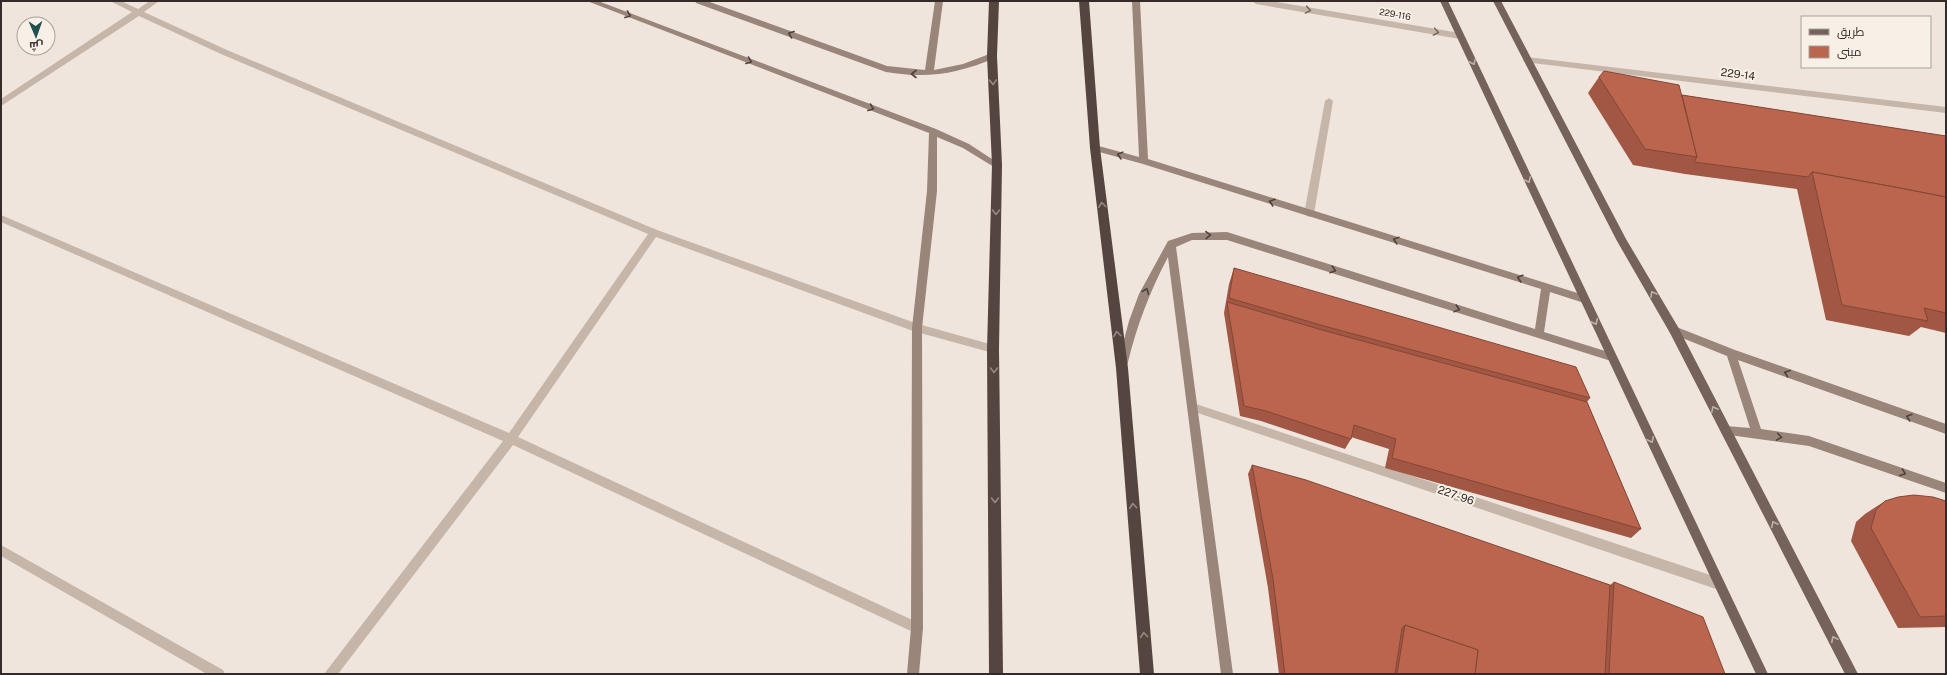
<svg xmlns="http://www.w3.org/2000/svg" width="1947" height="675" viewBox="0 0 1947 675" font-family="'Public Sans',Cairo,sans-serif">
	<rect width="100%" height="100%" fill="#efe5dc"/>
	<g fill="none" stroke-linecap="round" stroke-linejoin="round">
		<polygon fill="#c6b5a9" fill-rule="evenodd" points="1329,98 1333,101 1314,214 1309,217 1304,214 1325,101"/>
		<g fill="#c6b5a9" fill-rule="evenodd">
			<polygon points="110,1 121,1 138,9 150,1 159,1 144,12 227,50 657,230 918,324 997,346 998,349 997,352 993,353 913,331 656,237 518,437 921,624 923,628 921,632 917,634 913,632 513,445 338,674 324,674 503,441 1,222 1,215 509,433 648,234 221,54 139,16 1,106 1,99 132,12"/>
			<polygon points="1252,1 1271,1 1460,33 1464,36 1460,39 1256,4"/>
			<polygon points="1527,57 1946,107 1946,113 1524,62 1523,60"/>
			<polygon points="1193,403 1719,578 1723,580 1725,584 1723,588 1719,590 1189,410 1188,407 1189,404"/>
			<polygon points="1,545 223,670 225,674 207,674 1,556"/>
		</g>
		<g fill="#9a857a" fill-rule="evenodd">
			<polygon points="587,1 598,1 936,129 969,144 1001,165 1000,167 994,167 963,148 937,137 937,191 922,328 923,628 919,674 907,674 911,628 912,328 927,191 929,133"/>
			<path d="M695 1H707L887 66 925 70 935 1H943L934 70 963 64 992 53 996 56 995 58C957 74 927 79 886 72L696 3Z"/>
			<path d="M1132 1H1140L1148 159 1587 296 1589 299 1587 302 1584 303 1550 292 1544 332 1615 354 1616 357 1615 360 1611 361 1227 240H1192L1176 247 1233 674H1221L1168 257C1150 291 1137 325 1128 362L1127 365H1119L1118 362 1129 321 1139 294 1168 241 1192 233 1227 232 1535 329 1541 289 1143 164 1092 150 1091 148 1095 145 1139 157Z"/>
			<polygon points="1674,326 1735,350 1946,424 1946,434 1738,360 1761,429 1809,436 1946,483 1946,493 1809,446 1722,434 1721,431 1722,428 1726,426 1750,428 1727,356 1670,333 1669,330 1670,327"/>
		</g>
		<g fill="#75625a" fill-rule="evenodd">
			<polygon points="1440,1 1448,1 1768,674 1756,674"/>
			<polygon points="1493,1 1501,1 1626,239 1678,327 1858,674 1845,674 1670,333 1617,241"/>
		</g>
		<g fill="#544540" fill-rule="evenodd">
			<polygon points="989,1 999,1 997,56 1002,165 999,349 1003,674 989,674 987,349 992,165 987,56"/>
			<polygon points="1079,1 1089,1 1100,148 1128,368 1154,674 1140,674 1116,368 1090,148"/>
		</g>
	</g>
	<g fill="#a15743">
		<polygon points="1599,77 1682,95 1920,132 1946,136 1946,333 1921,327 1909,336 1826,320 1797,189 1685,174 1633,165 1588,93"/>
		<polygon points="1234,268 1590,398 1587,402 1641,529 1631,538 1385,468 1389,449 1351,437 1351,439 1345,449 1261,421 1240,416 1224,313 1229,284"/>
		<polygon points="1252,465 1610,585 1614,582 1725,674 1279,674 1268,588 1248,474"/>
		<polygon points="1885,501 1946,501 1946,627 1898,628 1851,541 1856,522 1865,514"/>
	</g>
	<g fill="#bb654e" stroke="#834737">
		<polygon points="1604,71 1679,85 1697,157 1645,149 1599,77"/>
		<polygon points="1682,95 1920,132 1946,136 1946,197 1889,186 1812,172 1808,177 1694,162 1697,157"/>
		<polygon points="1812,172 1889,186 1946,197 1946,313 1924,308 1928,321 1842,305"/>
		<polygon points="1234,268 1576,367 1590,398 1324,326 1229,298"/>
		<polygon points="1227,302 1322,330 1587,402 1641,529 1392,458 1396,439 1354,425 1351,439 1266,411 1244,406"/>
		<polygon points="1252,465 1306,480 1610,585 1605,674 1475,674 1478,650 1405,625 1402,628 1395,674 1285,674 1273,579"/>
		<polygon points="1914,495 1933,497 1946,501 1946,616 1920,617 1871,528 1876,510 1885,501 1898,497"/>
		<polygon points="1614,582 1703,617 1725,674 1609,674"/>
		<polygon points="1405,625 1478,650 1475,674 1397,674"/>
	</g>
	<defs><path id="oneway-chevron" d="M-2-3.5L2.5 0L-2 3.5" fill="none" stroke-width="1.6" stroke-linecap="round" stroke-linejoin="round"/></defs>
	<g stroke="#766962">
		<use href="#oneway-chevron" transform="translate(1308 10) rotate(10)"/>
		<use href="#oneway-chevron" transform="translate(1436 32) rotate(10)"/>
	</g>
	<g stroke="#4e423c">
		<use href="#oneway-chevron" transform="translate(628 15) rotate(21)"/>
		<use href="#oneway-chevron" transform="translate(791 34) rotate(-160)"/>
		<use href="#oneway-chevron" transform="translate(749 61) rotate(21)"/>
		<use href="#oneway-chevron" transform="translate(914 74) rotate(-180)"/>
		<use href="#oneway-chevron" transform="translate(871 108) rotate(21)"/>
		<use href="#oneway-chevron" transform="translate(1120 155) rotate(-165)"/>
		<use href="#oneway-chevron" transform="translate(1272 202) rotate(-162)"/>
		<use href="#oneway-chevron" transform="translate(1208 235) rotate(-2)"/>
		<use href="#oneway-chevron" transform="translate(1396 240) rotate(-163)"/>
		<use href="#oneway-chevron" transform="translate(1333 270) rotate(18)"/>
		<use href="#oneway-chevron" transform="translate(1520 278) rotate(-163)"/>
		<use href="#oneway-chevron" transform="translate(1146 291) rotate(-67)"/>
		<use href="#oneway-chevron" transform="translate(1457 309) rotate(18)"/>
		<use href="#oneway-chevron" transform="translate(1787 373) rotate(-160)"/>
		<use href="#oneway-chevron" transform="translate(1909 417) rotate(-161)"/>
		<use href="#oneway-chevron" transform="translate(1779 437) rotate(9)"/>
		<use href="#oneway-chevron" transform="translate(1903 473) rotate(20)"/>
	</g>
	<g stroke="#bcb0a8">
		<use href="#oneway-chevron" transform="translate(1473 62) rotate(65)"/>
		<use href="#oneway-chevron" transform="translate(1528 180) rotate(65)"/>
		<use href="#oneway-chevron" transform="translate(1653 294) rotate(-120)"/>
		<use href="#oneway-chevron" transform="translate(1595 322) rotate(65)"/>
		<use href="#oneway-chevron" transform="translate(1714 409) rotate(-117)"/>
		<use href="#oneway-chevron" transform="translate(1651 440) rotate(65)"/>
		<use href="#oneway-chevron" transform="translate(1774 524) rotate(-117)"/>
		<use href="#oneway-chevron" transform="translate(1834 639) rotate(-117)"/>
	</g>
	<g stroke="#958983">
		<use href="#oneway-chevron" transform="translate(993 82) rotate(88)"/>
		<use href="#oneway-chevron" transform="translate(1102 205) rotate(-97)"/>
		<use href="#oneway-chevron" transform="translate(996 212) rotate(91)"/>
		<use href="#oneway-chevron" transform="translate(1117 334) rotate(-97)"/>
		<use href="#oneway-chevron" transform="translate(994 370) rotate(90)"/>
		<use href="#oneway-chevron" transform="translate(995 500) rotate(90)"/>
		<use href="#oneway-chevron" transform="translate(1133 506) rotate(-95)"/>
		<use href="#oneway-chevron" transform="translate(1144 635) rotate(-95)"/>
	</g>
	<g text-anchor="middle" dominant-baseline="central" stroke-width="4" stroke-linejoin="round" paint-order="stroke">
		<g font-size="9" fill="#342b28" stroke="#f7f0e7">
			<text transform="translate(1395 14) rotate(10)">229-116</text>
		</g>
		<g font-size="11" fill="#342b28" stroke="#f7f0e7">
			<text transform="translate(1738 74) rotate(7)">229-14</text>
			<text transform="translate(1456 495) rotate(19)">227-96</text>
		</g>
	</g>
	<rect width="1947" height="675" fill="none" stroke="#342b28" stroke-width="4"/>
	<rect x="1801" y="16" width="130" height="52" fill="#f7f0e7" stroke="#a9a19b"/>
	<rect x="1809" y="29" width="20" height="6" fill="#75625a" stroke="#a9a19b"/>
	<text x="1837" y="36" font-size="12" fill="#342b28">طريق</text>
	<rect x="1809" y="46" width="20" height="12" fill="#bb654e" stroke="#a9a19b"/>
	<text x="1837" y="56" font-size="12" fill="#342b28">مبنى</text>
	<g transform="translate(36 36) rotate(178)"><circle r="19" fill="#f7f0e7" stroke="#a9a19b"/>
	<path d="M0-3L7 15L0 10L-7 15Z" fill="#215051"/>
	<text y="-6" font-size="11" font-weight="bold" text-anchor="middle" fill="#342b28">ش</text>
	</g>
</svg>
